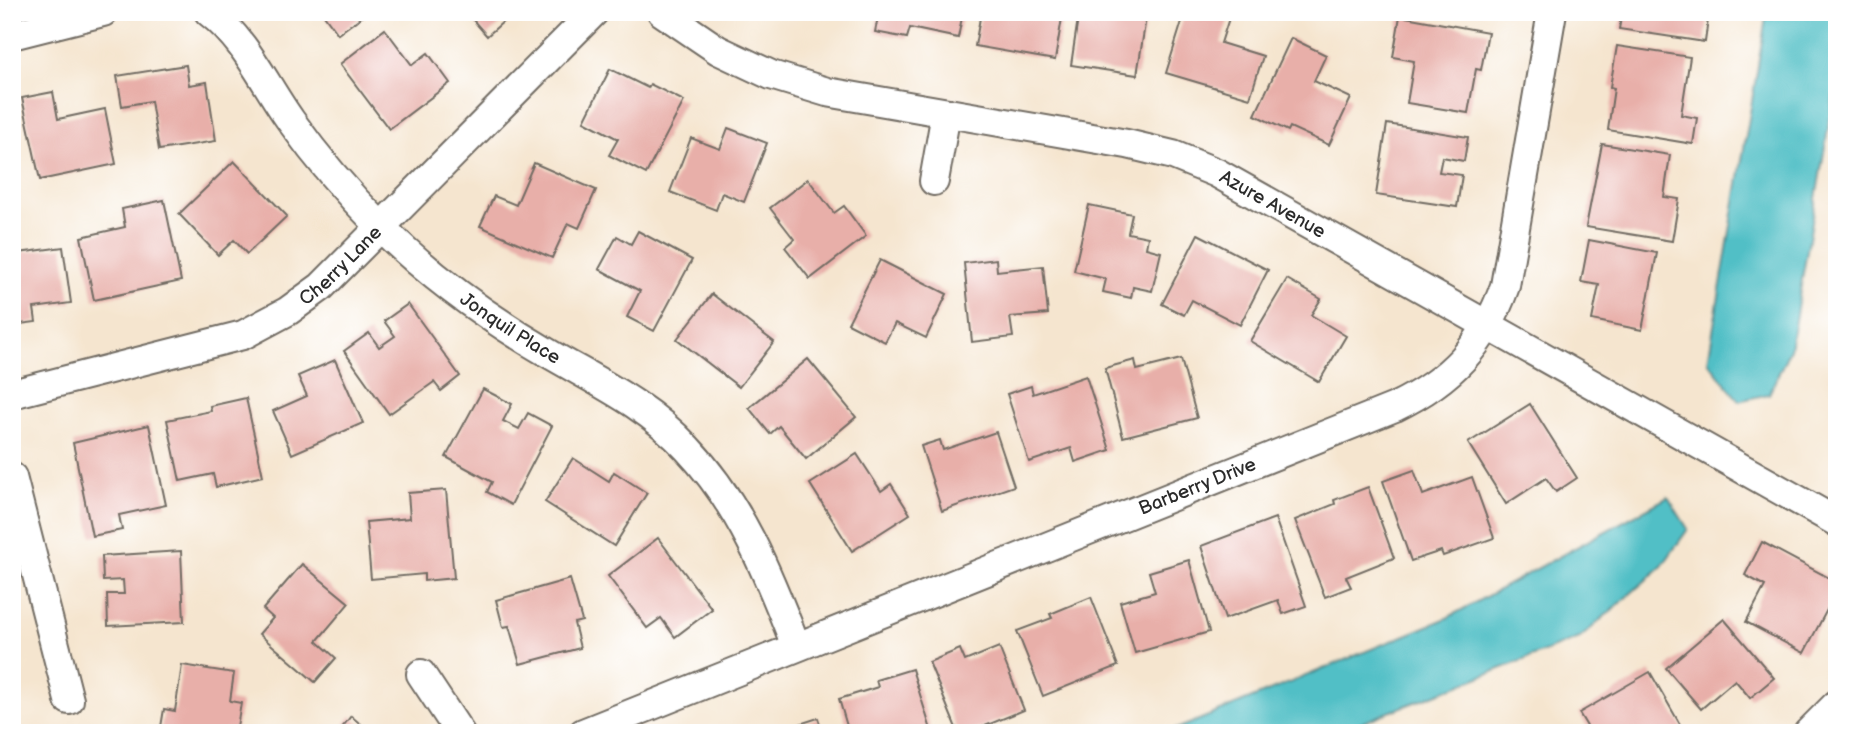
<svg xmlns="http://www.w3.org/2000/svg" width="1849" height="745" viewBox="0 0 1849 745" font-family="'Balsamiq Sans',sans-serif">
	<rect width="100%" height="100%" fill="#fff"/>
	<filter id="ink" filterUnits="userSpaceOnUse"><feTurbulence type="fractalNoise" baseFrequency=".0143" numOctaves="2"/><feDisplacementMap in="SourceGraphic" scale="14" xChannelSelector="R" yChannelSelector="G"/><feConvolveMatrix kernelMatrix="1 2 1 2 8 2 1 2 1" color-interpolation-filters="sRGB"/></filter>
	<filter id="wash" filterUnits="userSpaceOnUse"><feTurbulence type="fractalNoise" baseFrequency=".00686" numOctaves="4" result="noise"/><feDisplacementMap in="SourceGraphic" scale="28" xChannelSelector="R" yChannelSelector="G"/><feGaussianBlur stdDeviation="1.57" result="paint"/><feColorMatrix in="noise" values="0 0 0 0 0 0 0 0 0 0 0 0 0 0 0 0 0 1.4 0 .05"/><feComposite in="paint" operator="in"/></filter>
	<g filter="url(#wash)">
		<rect width="100%" height="100%" fill="#f5e5cf"/>
		<g fill="#51bfc6" stroke="#3e7578" stroke-width="2">
			<polygon points="1767,12 1837,12 1837,77 1790,349 1769,394 1739,401 1708,361"/>
			<polygon points="1668,497 1688,529 1662,566 1580,638 1335,733 1167,733 1447,618"/>
		</g>
		<g id="blocks">
			<g fill="#e8afa9">
				<polygon points="322,12 368,12 338,34"/>
				<polygon points="466,12 514,12 487,36"/>
				<polygon points="879,12 963,12 958,38 910,28 907,38 875,32"/>
				<polygon points="981,12 1063,12 1055,60 975,46"/>
				<polygon points="1079,12 1133,12 1132,16 1146,18 1137,75 1071,65"/>
				<polygon points="1185,12 1212,12 1229,18 1221,43 1263,56 1250,98 1166,73"/>
				<polygon points="1622,12 1709,12 1705,42 1619,29"/>
				<polygon points="1400,16 1488,32 1481,70 1476,69 1468,113 1407,103 1414,61 1393,57"/>
				<polygon points="385,29 412,65 428,53 450,83 389,129 340,64"/>
				<polygon points="1291,38 1326,55 1314,81 1351,98 1329,145 1290,127 1288,131 1255,115"/>
				<polygon points="1617,46 1690,57 1681,115 1697,118 1693,144 1608,130 1614,88 1610,87"/>
				<polygon points="186,65 189,85 207,82 216,141 159,150 151,101 122,106 117,76"/>
				<polygon points="610,69 648,88 650,84 684,101 646,174 609,155 618,139 584,121"/>
				<polygon points="53,92 58,119 105,109 116,164 40,180 22,98"/>
				<polygon points="1387,124 1468,137 1464,161 1442,157 1439,172 1462,175 1457,207 1376,195"/>
				<polygon points="728,128 767,143 744,202 722,193 716,210 670,192 691,138 720,149"/>
				<polygon points="1602,144 1670,155 1664,197 1679,199 1672,241 1586,227"/>
				<polygon points="234,161 287,216 247,254 234,240 218,255 179,214"/>
				<polygon points="534,163 596,190 579,228 568,223 552,258 480,226 494,196 516,205"/>
				<polygon points="808,179 834,213 844,206 866,236 810,279 785,247 794,239 770,208"/>
				<polygon points="164,200 181,281 94,300 81,237 125,227 122,209"/>
				<polygon points="1089,205 1132,214 1128,233 1148,237 1146,248 1161,252 1152,291 1133,287 1131,298 1103,292 1106,279 1074,271"/>
				<polygon points="638,231 692,260 654,331 627,317 640,291 599,269 617,236 631,244"/>
				<polygon points="1198,234 1268,270 1240,325 1192,300 1184,315 1162,304"/>
				<polygon points="12,235 16,235 18,253 63,247 71,303 34,308 36,322 12,325"/>
				<polygon points="1589,240 1657,253 1642,330 1592,320 1599,285 1581,282"/>
				<polygon points="996,259 997,271 1043,266 1048,314 1010,317 1013,337 972,342 964,263"/>
				<polygon points="880,260 947,294 926,338 895,323 885,342 848,323"/>
				<polygon points="1287,279 1321,299 1311,315 1346,336 1319,382 1250,341"/>
				<polygon points="712,294 774,342 739,387 677,339"/>
				<polygon points="408,304 460,376 441,391 434,382 389,414 344,351 369,333 379,347 395,336 384,321"/>
				<polygon points="808,359 856,417 806,459 779,426 770,434 749,408"/>
				<polygon points="1181,359 1197,418 1123,437 1105,368 1135,360 1137,370"/>
				<polygon points="335,360 363,423 292,454 273,411 307,396 298,376"/>
				<polygon points="1086,376 1110,450 1075,462 1071,448 1029,462 1007,394 1031,386 1033,394"/>
				<polygon points="483,389 512,404 503,421 519,429 528,413 552,426 511,505 487,492 492,482 446,457"/>
				<polygon points="246,398 263,476 216,487 213,474 180,481 167,420 211,411 210,406"/>
				<polygon points="1530,404 1577,478 1556,492 1546,478 1506,504 1468,443"/>
				<polygon points="149,425 166,505 119,515 122,530 92,536 73,443"/>
				<polygon points="996,432 1014,486 942,511 921,446 940,440 943,450"/>
				<polygon points="857,454 881,491 891,484 910,514 852,551 810,484"/>
				<polygon points="573,458 609,481 614,472 647,493 614,546 545,502"/>
				<polygon points="1414,470 1423,495 1472,477 1494,538 1443,556 1441,551 1411,561 1383,481"/>
				<polygon points="1368,487 1394,558 1346,577 1351,587 1325,597 1295,520 1335,504 1334,500"/>
				<polygon points="446,490 454,578 424,581 424,574 371,579 366,522 410,518 408,493"/>
				<polygon points="1275,518 1306,606 1283,614 1278,600 1225,619 1201,546"/>
				<polygon points="658,538 712,609 675,637 661,618 647,628 608,576"/>
				<polygon points="1762,542 1837,582 1837,591 1804,653 1746,622 1765,586 1745,575"/>
				<polygon points="181,551 184,622 108,626 107,594 124,594 123,580 103,581 102,556"/>
				<polygon points="1189,560 1209,632 1135,653 1120,602 1155,592 1149,572"/>
				<polygon points="302,564 349,603 317,641 336,658 315,682 259,634 273,618 263,609"/>
				<polygon points="570,579 582,621 574,623 580,648 520,664 509,626 503,627 496,600"/>
				<polygon points="1091,597 1118,666 1043,696 1017,631 1052,618 1050,614"/>
				<polygon points="1724,619 1774,678 1750,698 1735,680 1701,709 1666,668"/>
				<polygon points="999,647 1024,710 968,733 958,733 929,662 960,649 965,661"/>
				<polygon points="182,665 234,673 230,701 241,703 236,733 160,733 164,709 175,711"/>
				<polygon points="912,669 932,733 849,733 839,699 878,687 876,680"/>
				<polygon points="1650,672 1685,733 1591,733 1579,713"/>
				<polygon points="351,716 371,733 338,733"/>
				<polygon points="818,718 823,733 775,733 775,732"/>
			</g>
		</g>
	</g>
	<g filter="url(#ink)">
		<use href="#blocks" fill-opacity="0" stroke="#726c64" stroke-width="2"/>
		<g fill="none" stroke-linecap="round" stroke-linejoin="round">
			<defs>
				<g id="street">
					<path id="s1" d="M209 12C246 40 265 85 291 121 318 159 348 194 380 226 429 276 488 318 548 353 599 383 646 404 687 448 741 505 768 574 796 646"/>
					<path id="s2" d="M662 12 718 50 771 75 827 92 1127 144 1173 155 1217 173 1837 522"/>
					<polyline points="12,35 103,12"/>
					<polyline points="934,181 946,113"/>
					<path id="s3" d="M12 394 243 335 288 311 321 287 594 12"/>
					<polyline points="12,477 69,700"/>
					<polyline points="421,674 460,733"/>
					<path id="s4" d="M583 733 1395 407C1451 380 1484 345 1505 286L1552 12"/>
					<polyline points="1808,733 1837,704"/>
				</g>
			</defs>
			<use href="#street" stroke="#726c64" stroke-width="32"/>
			<use href="#street" stroke="#fff" stroke-width="28"/>
		</g>
	</g>
	<g text-anchor="middle" dominant-baseline="central" stroke-width="5" stroke-linejoin="round" paint-order="stroke">
		<g font-size="19" fill="#2b2b2b" stroke="#fff">
			<text stroke="none"><textPath href="#s2" startOffset="648">Azure Avenue</textPath></text>
			<text stroke="none"><textPath href="#s3" startOffset="359">Cherry Lane</textPath></text>
			<text stroke="none"><textPath href="#s1" startOffset="441">Jonquil Place</textPath></text>
			<text stroke="none"><textPath href="#s4" startOffset="662">Barberry Drive</textPath></text>
		</g>
	</g>
	<rect width="1849" height="745" fill="none" stroke="#fff" stroke-width="42"/>
</svg>
